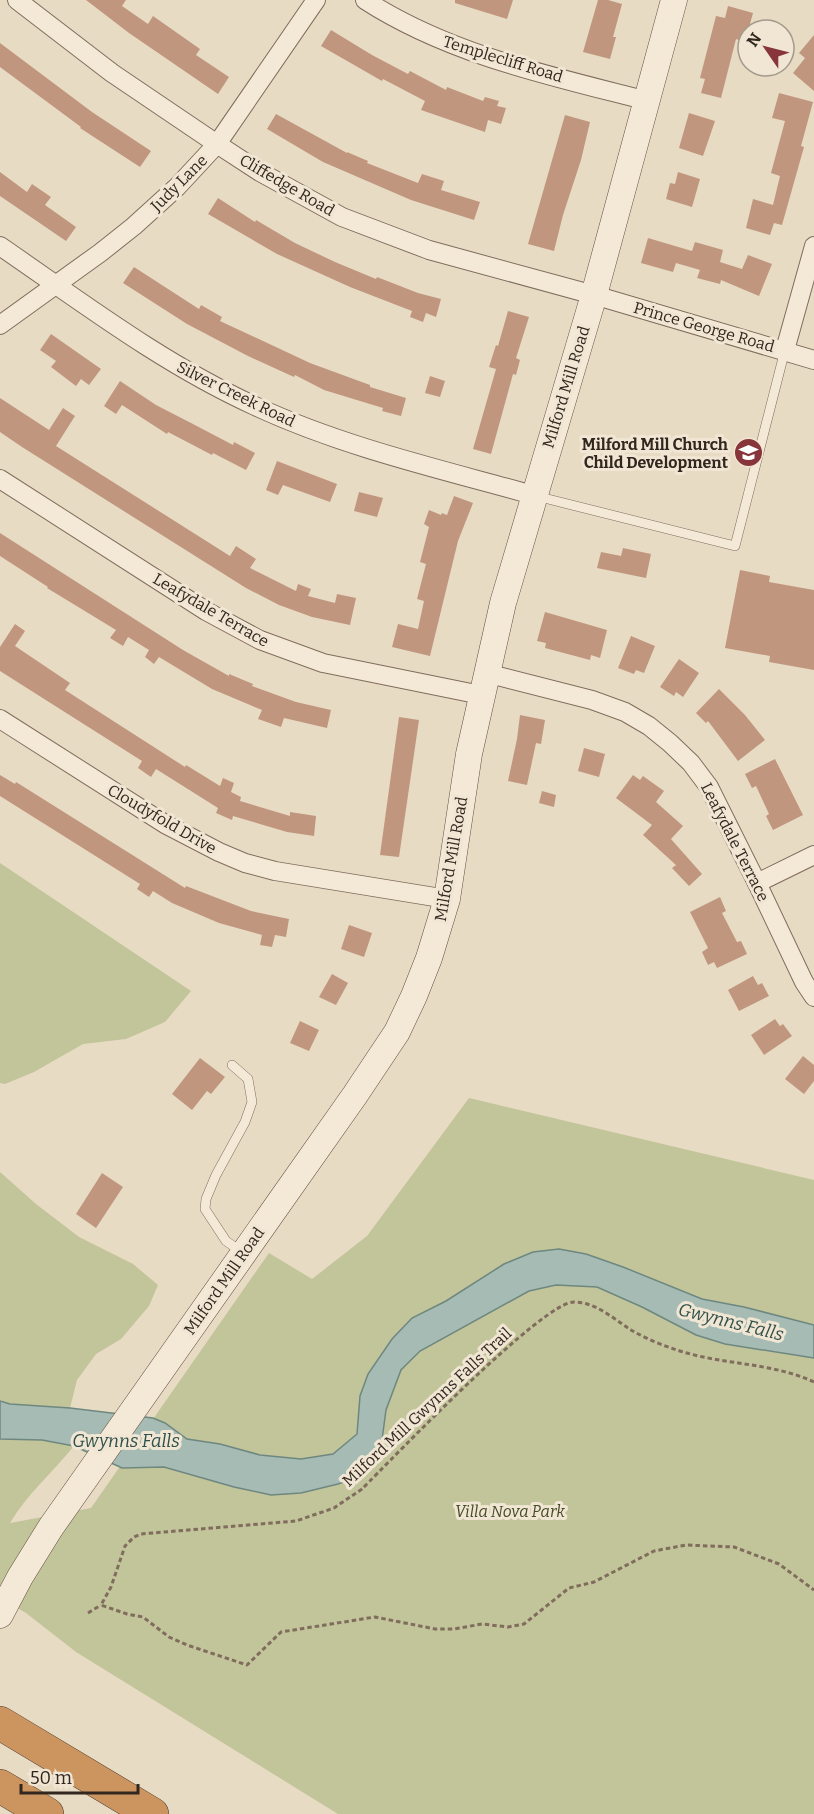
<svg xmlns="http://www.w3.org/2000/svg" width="814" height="1814" viewBox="0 0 814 1814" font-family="Bitter,serif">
	<rect width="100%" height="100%" fill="#e8dbc4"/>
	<g fill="#c2c49a">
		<polygon points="0,863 191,991 165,1022 126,1039 83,1044 34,1072 5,1084 0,1083"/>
		<path d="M469 1098 814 1180V1814H338L76 1652 26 1613 0 1598V1439L42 1440 74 1446C53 1472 27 1494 10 1523L91 1508 269 1253 312 1279 367 1236Z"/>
		<polygon points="0,1172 36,1204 79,1237 133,1264 158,1285 149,1306 121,1339 96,1354 77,1380 70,1408 10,1404 0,1401"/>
	</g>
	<polygon fill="#a5bbb3" stroke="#6e8880" stroke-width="1.5" points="559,1249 586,1254 623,1267 702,1299 744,1307 814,1325 814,1358 725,1344 696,1335 642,1307 597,1287 556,1285 529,1291 420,1351 401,1370 386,1410 380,1455 367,1470 355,1478 338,1484 301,1493 271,1495 234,1487 164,1467 122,1468 74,1446 42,1440 0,1439 0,1401 10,1404 70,1408 153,1418 165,1423 187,1439 220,1444 260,1455 301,1459 333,1454 357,1434 360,1396 368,1374 392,1339 412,1318 446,1301 504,1264 533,1252"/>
	<g fill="#c1967f">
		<polygon points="86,0 126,0 122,6 148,24 153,16 200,49 196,55 229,77 218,94 129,33"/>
		<polygon points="455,0 513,0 507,19 455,3"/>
		<polygon points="598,0 608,0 622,4 613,37 616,37 610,59 583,52"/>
		<polygon points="728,6 753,13 745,42 736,39 721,98 701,93 705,79 700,78 716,16 725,18"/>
		<polygon points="331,30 372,55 408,74 410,71 446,90 447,87 483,101 485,97 499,101 497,106 506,108 501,124 488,120 485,132 421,110 425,101 383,79 382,81 321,46"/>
		<polygon points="814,35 814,91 793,73 805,58 799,53"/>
		<polygon points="0,43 92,112 151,151 140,167 80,128 81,127 0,67"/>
		<polygon points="779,93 813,102 801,146 804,147 782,225 774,223 770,235 746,228 753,199 773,205 780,176 771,173 785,121 772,118"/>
		<polygon points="689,113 715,121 703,156 679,148"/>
		<polygon points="276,114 347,153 347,152 368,161 367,163 418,183 422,174 444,181 441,190 480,202 474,220 411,200 323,162 267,129"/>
		<polygon points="565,115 590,122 581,160 563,215 554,251 528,244"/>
		<polygon points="0,172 27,192 32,184 51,197 45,205 76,227 66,241 0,196"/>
		<polygon points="678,172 700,179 692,207 666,199 670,183 675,184"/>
		<polygon points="218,198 255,222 256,220 295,243 335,262 376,279 377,277 418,293 441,299 436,317 426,313 423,322 410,317 412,311 350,287 277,254 208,214"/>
		<polygon points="648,238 692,251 695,242 723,250 720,262 742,269 748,255 772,264 759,296 721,280 720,284 697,278 700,270 676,263 673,272 641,263"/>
		<polygon points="134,267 199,309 201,305 222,317 220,321 310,363 370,385 370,387 406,398 401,416 382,411 383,408 324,390 295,375 294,377 248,356 187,324 123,283"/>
		<polygon points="508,311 529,317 516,358 520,360 516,375 513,374 491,454 473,449 496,369 489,367 496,345 498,346"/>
		<polygon points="51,334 101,369 89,385 81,379 76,386 51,367 56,361 40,350"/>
		<polygon points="430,376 445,381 440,397 425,393"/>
		<polygon points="120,381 156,405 193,424 233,445 234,442 255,453 246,470 213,453 212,455 168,432 167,434 122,405 116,414 104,406"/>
		<polygon points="0,398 49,430 63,408 75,416 56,446 230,556 236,546 256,559 250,568 296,591 298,584 311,589 308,596 335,603 337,594 356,598 350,625 312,617 279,605 246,588 22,447 0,432"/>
		<polygon points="277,461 337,484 330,502 283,485 278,495 266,490"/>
		<polygon points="359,492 383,498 377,517 354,511"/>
		<polygon points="454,496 473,503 458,541 430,656 392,647 398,624 418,629 424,601 417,599 426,564 420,562 429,527 424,524 429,510 441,515 442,513 447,515"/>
		<polygon points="0,533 183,650 229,676 229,674 253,684 252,686 296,702 331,710 327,728 284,718 281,727 258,719 262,710 212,689 159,657 154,664 145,657 149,650 128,637 123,646 110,638 116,630 47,588 48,587 0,556"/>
		<polygon points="623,548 651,554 646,578 597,568 601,552 621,556"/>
		<polygon points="740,570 770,576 769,582 814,590 814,670 769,662 770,656 725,648"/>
		<polygon points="545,612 607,630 600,658 591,655 590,660 545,648 546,643 537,641"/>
		<polygon points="15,624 25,631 15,646 70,683 65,690 185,767 186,765 220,786 223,778 234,783 231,792 241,797 240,801 290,816 290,812 316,816 314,836 287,832 233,816 232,820 216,813 218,808 156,769 151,777 138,768 142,761 0,671 0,647"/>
		<polygon points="631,636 655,646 644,673 636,670 634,674 618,668"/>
		<polygon points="679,659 699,673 683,697 676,692 674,696 660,687"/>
		<polygon points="719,689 745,715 765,740 738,761 708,721 706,723 696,713"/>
		<polygon points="520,715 545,720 541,744 536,743 527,785 508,781 517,739"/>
		<polygon points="399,717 419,720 399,857 380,855"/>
		<polygon points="584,748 605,754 599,777 578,771"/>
		<polygon points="775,759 803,815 773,830 766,816 769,814 756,786 752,788 745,774"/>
		<polygon points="0,775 15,784 16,782 185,888 186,886 251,911 289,919 286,937 275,935 272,947 260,945 262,935 219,923 172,903 153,891 149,897 137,889 140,884 0,796"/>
		<polygon points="633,775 640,780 643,776 664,791 656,802 683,826 671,839 702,874 689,886 672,868 676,865 643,835 652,825 616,798"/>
		<polygon points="542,791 556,795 554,807 539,803"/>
		<polygon points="720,897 726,911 722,913 737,942 741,941 747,954 717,968 714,962 708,965 702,952 708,948 690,912"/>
		<polygon points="349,925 372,933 364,957 341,949"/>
		<polygon points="332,974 348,983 336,1005 319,997"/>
		<polygon points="753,976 758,985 762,983 769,996 739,1011 728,990"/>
		<polygon points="775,1019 780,1026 783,1024 792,1036 764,1055 751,1035"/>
		<polygon points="300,1021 319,1030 309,1051 290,1043"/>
		<polygon points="803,1056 814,1065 814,1081 804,1094 785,1079"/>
		<polygon points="200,1058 225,1077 211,1094 207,1091 192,1110 172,1094"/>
		<polygon points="102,1173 123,1187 96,1228 76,1214"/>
	</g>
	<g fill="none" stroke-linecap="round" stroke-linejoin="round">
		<defs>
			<g id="lane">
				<polyline points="536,496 735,546 785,350"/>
				<polyline points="232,1065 248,1079 252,1102 245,1122 216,1175 206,1199 205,1209 226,1241 242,1252"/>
			</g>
			<g id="street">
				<polyline points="17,0 112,73 217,144 260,172 342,217 429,250 594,295 814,360"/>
				<path d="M365 0C450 55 551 76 648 101"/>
				<path d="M0 246C83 303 163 364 255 406 343 447 440 469 533 495"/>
				<polyline points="0,325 100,253 134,226 177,187 217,144 316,0"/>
				<polyline points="785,350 814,246"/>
				<polyline points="0,479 206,611 260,640 323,663 481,695"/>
				<polyline points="486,673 592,700 625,712 649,726 670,743 691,763 709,787 757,883 804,982 814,997"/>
				<polyline points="0,719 165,824 219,852 245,863 275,871 447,899"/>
				<polyline points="757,883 814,855"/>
			</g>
			<polyline id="secondary" points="0,1615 20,1577 51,1527 355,1095 397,1032 414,996 429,958 447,899 469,754 503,603 594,295 674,0"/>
			<g id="highway">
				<polyline points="0,1723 152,1814"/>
				<polyline points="0,1786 47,1814"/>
			</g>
		</defs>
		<use href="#lane" stroke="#806d5d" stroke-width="10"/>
		<use href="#street" stroke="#806d5d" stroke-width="20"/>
		<use href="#secondary" stroke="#624f40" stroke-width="27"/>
		<use href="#highway" stroke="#4e3c31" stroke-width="34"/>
		<g stroke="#806d5d" stroke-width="3" stroke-dasharray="4.5 3" stroke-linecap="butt">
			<path d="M814 1382C771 1362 721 1365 677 1350 661 1345 645 1338 631 1330 614 1319 597 1303 575 1302 545 1299 391 1460 362 1489L334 1508 296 1521 141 1534 134 1537 125 1546 111 1587 101 1605 127 1614 143 1617 169 1637 187 1645 247 1665 281 1632 375 1617 435 1629H454L482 1624 508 1627 524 1624 569 1588 594 1582 654 1551 686 1545 734 1547 779 1564 814 1590"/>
			<polyline points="88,1613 101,1605"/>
		</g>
		<use href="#lane" stroke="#f4e9d6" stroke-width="9"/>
		<use href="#street" stroke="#f4e9d6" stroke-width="18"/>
		<use href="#secondary" stroke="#f4e9d6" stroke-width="26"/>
		<use href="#highway" stroke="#cc955f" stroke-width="33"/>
	</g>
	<defs>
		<symbol id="school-disc" viewBox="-11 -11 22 22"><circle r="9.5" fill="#87353b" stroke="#f0e6d3"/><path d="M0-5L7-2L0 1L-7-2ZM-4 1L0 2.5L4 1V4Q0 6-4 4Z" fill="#fff"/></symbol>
	</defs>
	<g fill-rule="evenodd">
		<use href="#school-disc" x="732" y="436" width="33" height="33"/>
	</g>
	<g text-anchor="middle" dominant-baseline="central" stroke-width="6" stroke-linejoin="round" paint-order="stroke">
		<g font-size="16" fill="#32271f" stroke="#f0e6d3">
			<text transform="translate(503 59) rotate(17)">Templecliff Road</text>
			<text transform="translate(179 183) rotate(-45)">Judy Lane</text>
			<text transform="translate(287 185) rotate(30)">Cliffedge Road</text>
			<text transform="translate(704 327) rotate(16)">Prince George Road</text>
			<text transform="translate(566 387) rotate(-73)">Milford Mill Road</text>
			<text transform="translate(236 394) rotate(26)">Silver Creek Road</text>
			<text transform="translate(211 610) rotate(30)">Leafydale Terrace</text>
			<text transform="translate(162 819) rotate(30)">Cloudyfold Drive</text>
			<text transform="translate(735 842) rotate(63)">Leafydale Terrace</text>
			<text transform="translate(451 859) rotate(-80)">Milford Mill Road</text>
			<text transform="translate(224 1281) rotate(-55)">Milford Mill Road</text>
			<text transform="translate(427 1407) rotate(-43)">Milford Mill Gwynns Falls Trail</text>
		</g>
		<g font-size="16" font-weight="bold" fill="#32271f" stroke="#f0e6d3" text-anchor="end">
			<text x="728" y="444">Milford Mill Church<tspan x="728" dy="18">Child Development</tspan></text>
		</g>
		<g font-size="16" font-style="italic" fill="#454c28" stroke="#f0e6d3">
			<text x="510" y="1511">Villa Nova Park</text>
		</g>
		<g font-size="18" font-style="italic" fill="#30504b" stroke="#f0e6d3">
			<text transform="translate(731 1322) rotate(14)">Gwynns Falls</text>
			<text x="126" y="1441">Gwynns Falls</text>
		</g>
	</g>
	<g transform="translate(766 48) rotate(305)"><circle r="28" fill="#f0e6d3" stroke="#a49a8b" stroke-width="1.5"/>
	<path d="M0-4.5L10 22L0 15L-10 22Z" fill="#87353b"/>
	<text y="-9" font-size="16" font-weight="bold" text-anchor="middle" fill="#32271f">N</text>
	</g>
	<path d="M21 1784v9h117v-9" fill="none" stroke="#32271f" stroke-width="3"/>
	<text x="30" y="1784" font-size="18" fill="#32271f" stroke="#f0e6d3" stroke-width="4.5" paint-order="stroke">50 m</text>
</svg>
